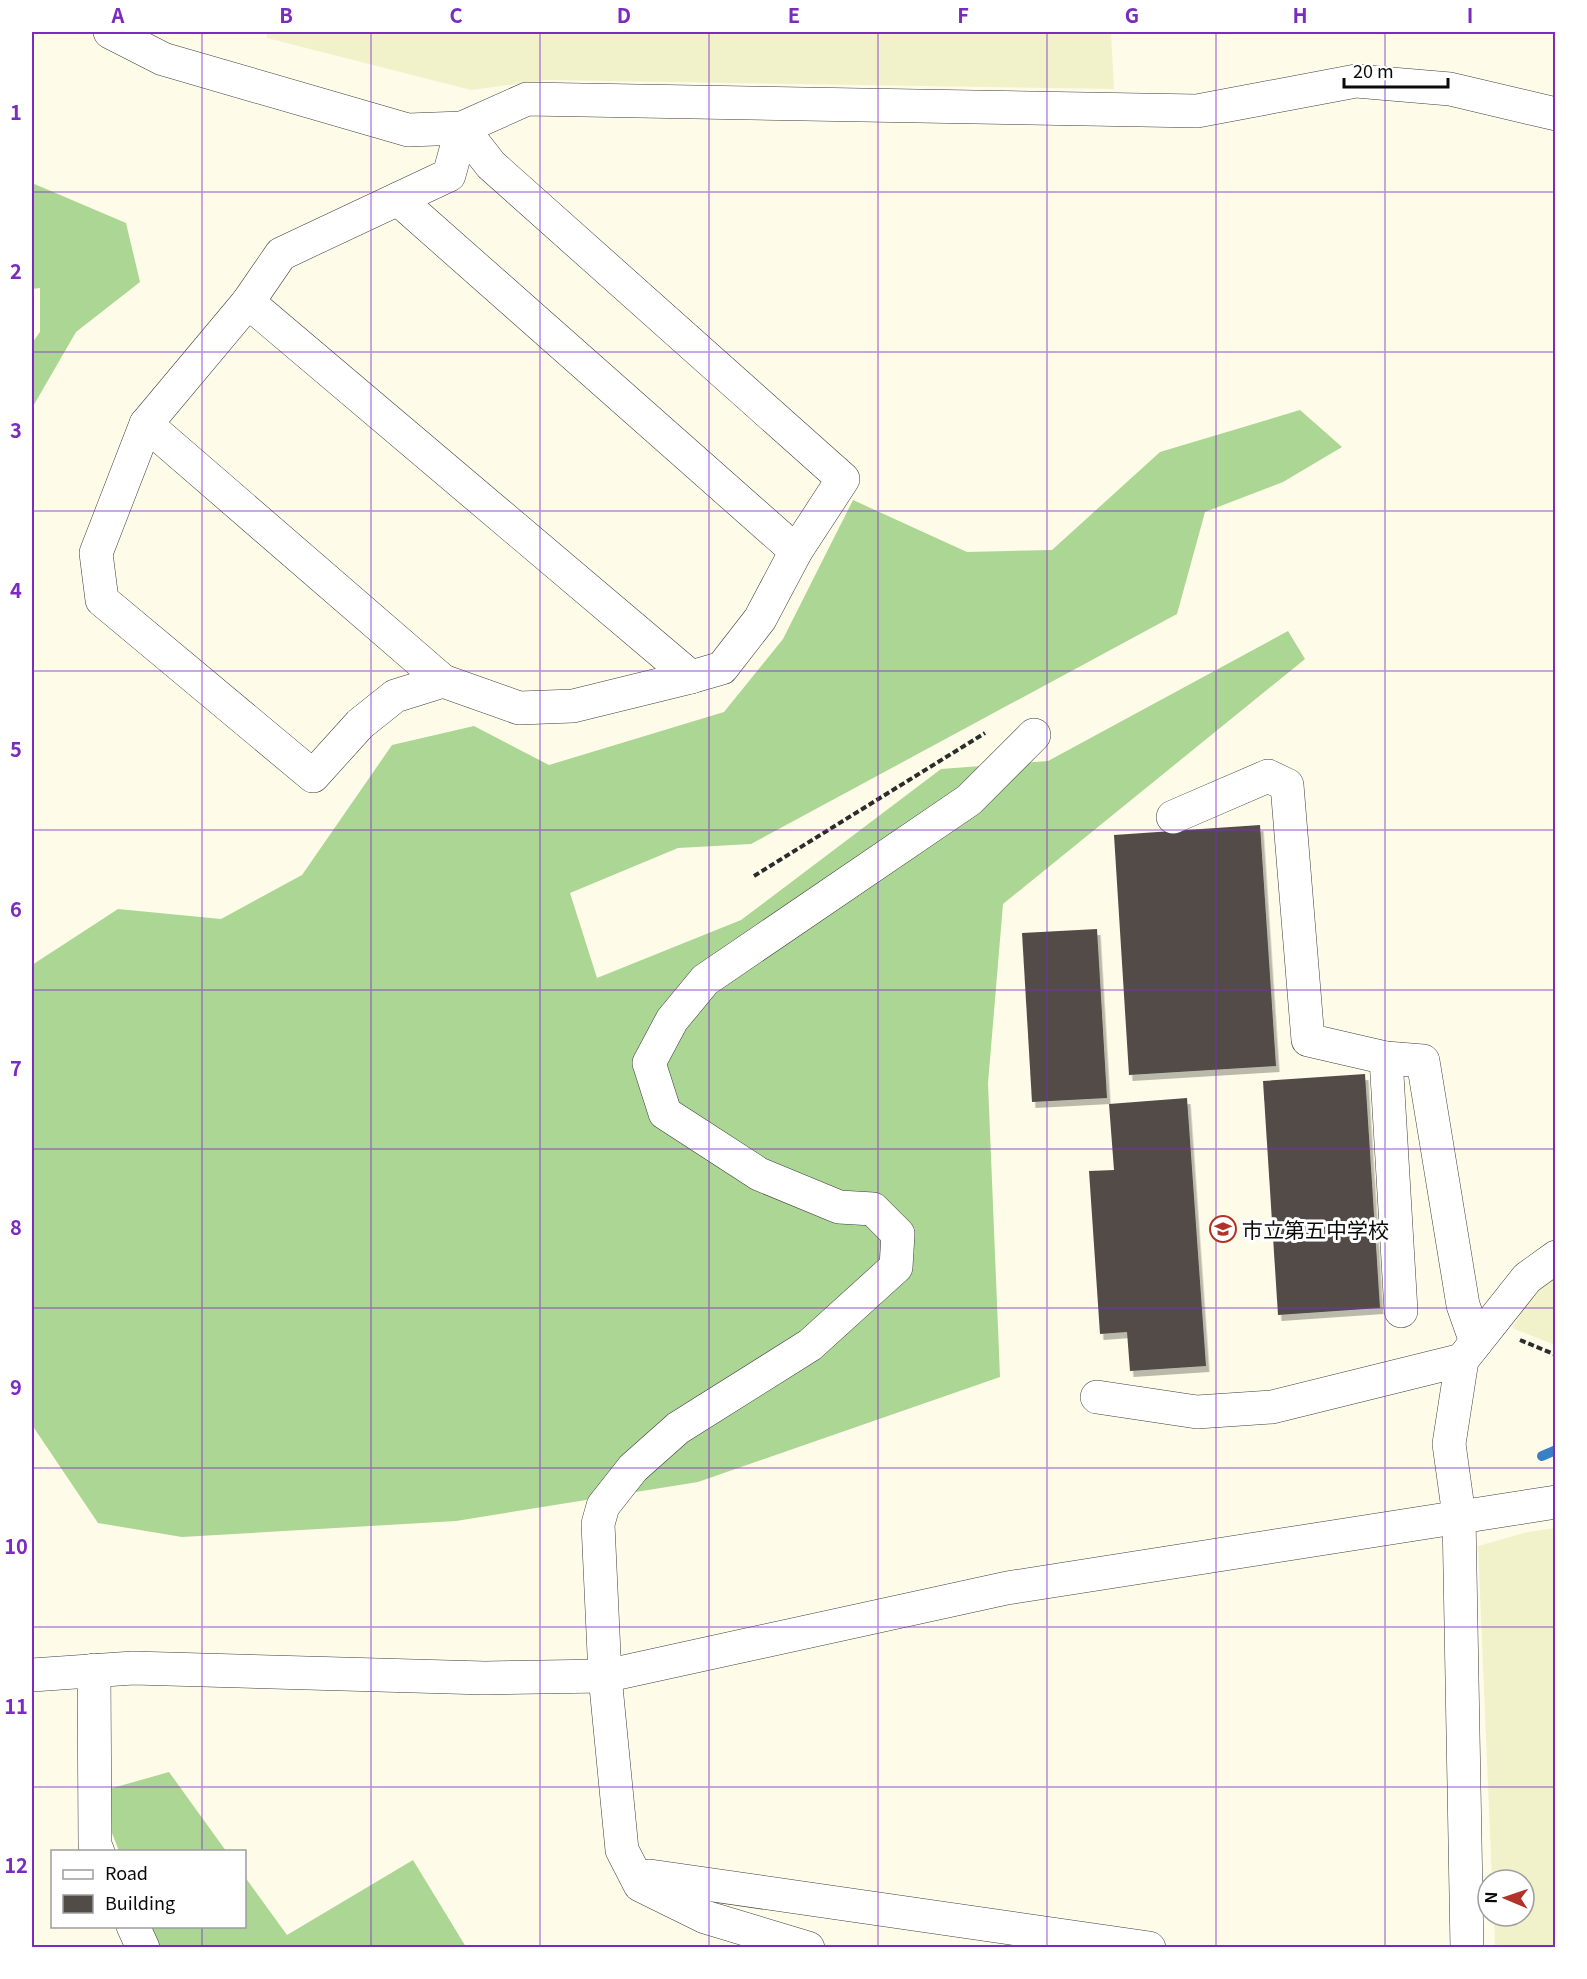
<svg xmlns="http://www.w3.org/2000/svg" width="1587" height="1979" viewBox="0 0 1587 1979" font-family="Georgia,'Noto Sans JP',serif">
	<defs>
		<filter id="shadow"><feDropShadow dx="3.5" dy="6" stdDeviation="0" flood-color="#0004"/></filter>
	</defs>
	<rect width="100%" height="100%" fill="#fefce8"/>
	<g fill="#f1f2ca">
		<polygon points="266,32 1111,32 1114,89 547,80 471,90 267,38"/>
		<polygon points="1555,1276 1555,1345 1512,1328 1536,1290"/>
		<polygon points="1555,1528 1555,1947 1495,1947 1494,1916 1524,1916 1524,1880 1492,1880 1478,1546 1528,1532"/>
	</g>
	<g fill="#abd694">
		<polygon points="32,183 126,223 140,282 76,332 32,408 32,343 40,332 40,288 32,289"/>
		<polygon points="1300,410 1342,447 1283,482 1205,512 1177,614 751,844 678,848 570,893 597,978 741,920 941,769 1048,761 1288,631 1305,659 1003,904 988,1083 1000,1377 698,1482 456,1521 182,1537 98,1523 32,1425 32,965 118,909 221,919 302,875 392,745 474,726 549,765 724,712 783,639 853,500 967,552 1052,550 1160,452"/>
		<polygon points="169,1772 226,1851 119,1851 112,1833 109,1789"/>
		<polygon points="413,1860 466,1947 157,1947 148,1927 244,1926 245,1877 287,1935"/>
	</g>
	<g fill="none" stroke-linecap="round" stroke-linejoin="round">
		<polyline stroke="#3980c6" stroke-width="10" points="1542,1456 1556,1450"/>
	</g>
	<g fill="#524c47" filter="url(#shadow)">
		<polygon points="1260,825 1276,1066 1129,1075 1114,835"/>
		<polygon points="1097,929 1107,1098 1032,1102 1022,933"/>
		<polygon points="1365,1074 1380,1308 1278,1315 1263,1081"/>
		<polygon points="1187,1098 1206,1366 1130,1371 1127,1332 1100,1334 1089,1171 1114,1170 1109,1104"/>
	</g>
	<g fill="none" stroke-linecap="round" stroke-linejoin="round">
		<defs>
			<g id="minor">
				<polyline points="110,32 163,59 408,130 462,128 527,99 1197,111 1356,81 1450,89 1556,114"/>
				<polygon points="462,128 491,165 843,479 796,551 760,619 722,668 691,677 573,706 519,708 443,681 395,696 360,724 313,776 102,600 96,553 146,424 248,302 281,254 449,175"/>
				<polyline points="398,199 796,551"/>
				<polyline points="248,302 691,677"/>
				<polyline points="146,424 443,681"/>
				<polyline points="1173,817 1268,776 1287,785 1308,1040 1386,1058 1423,1061 1463,1305 1476,1342"/>
				<polyline points="1386,1058 1401,1311"/>
				<polyline points="1097,1397 1197,1412 1272,1407 1462,1360"/>
				<polyline points="94,1670 95,1845 98,1852"/>
				<polyline points="32,1675 133,1668 485,1678 605,1676 1007,1588 1556,1502"/>
				<polyline points="641,1884 650,1876 1149,1948"/>
				<polyline points="133,1926 143,1948"/>
				<polyline points="808,1948 705,1917 640,1885 622,1850 605,1676 598,1524 603,1506 633,1468 678,1428 810,1345 896,1267 898,1234 873,1209 839,1207 759,1174 665,1113 649,1063 672,1020 705,980 969,800 1034,735"/>
				<polyline points="1467,1948 1459,1516 1449,1444 1462,1360 1527,1278 1556,1257"/>
			</g>
		</defs>
		<use href="#minor" stroke="#3d3d3d" stroke-width="34"/>
		<g stroke="#2c2c2c" stroke-width="4" stroke-dasharray="6 3" stroke-linecap="butt">
			<polyline points="754,876 985,733"/>
			<polyline points="1520,1340 1556,1355"/>
		</g>
		<use href="#minor" stroke="#fff" stroke-width="33"/>
	</g>
	<path fill="none" stroke="#7b2cbf" stroke-width="1.5" stroke-opacity="0.55" d="M202 32V1852M371 32V1948M540 32V1948M709 32V1948M878 32V1948M1047 32V1948M1216 32V1948M1385 32V1948M32 192H1556M32 352H1556M32 511H1556M32 671H1556M32 830H1556M32 990H1556M32 1149H1556M32 1308H1556M32 1468H1556M32 1627H1556M32 1787H1556M202 1926V1948"/>
	<defs>
		<symbol id="school-ring" viewBox="-11 -11 22 22"><circle r="9.5" fill="#fff" stroke="#b23129" stroke-width="1.5"/><path d="M0-5L7-2L0 1L-7-2ZM-4 1L0 2.5L4 1V4Q0 6-4 4Z" fill="#b23129"/></symbol>
	</defs>
	<g fill-rule="evenodd">
		<use href="#school-ring" x="1208" y="1214" width="30" height="30"/>
	</g>
	<g text-anchor="middle" dominant-baseline="central" stroke-width="6" stroke-linejoin="round" paint-order="stroke">
		<g font-size="21" fill="#0a0a0a" stroke="#fff" text-anchor="start">
			<text x="1242" y="1229">市立第五中学校</text>
		</g>
	</g>
	<rect width="1587" height="1979" fill="none" stroke="#ffffff" stroke-width="66"/>
	<rect x="51" y="1850" width="195" height="78" fill="#ffffff" stroke="#9d9d9d" stroke-width="1.5"/>
	<rect x="63" y="1870" width="30" height="9" fill="#ffffff" stroke="#9d9d9d" stroke-width="1.5"/>
	<text x="105" y="1880" font-size="18" fill="#0a0a0a">Road</text>
	<rect x="63" y="1895" width="30" height="18" fill="#524c47" stroke="#9d9d9d" stroke-width="1.5"/>
	<text x="105" y="1910" font-size="18" fill="#0a0a0a">Building</text>
	<g transform="translate(1506 1898) rotate(272)"><circle r="28" fill="#ffffff" stroke="#9d9d9d" stroke-width="1.5"/>
	<path d="M0-4.5L10 22L0 15L-10 22Z" fill="#b23129"/>
	<text y="-9" font-size="16" font-weight="bold" text-anchor="middle" fill="#0a0a0a">N</text>
	</g>
	<path d="M1344 78v9h104v-9" fill="none" stroke="#0a0a0a" stroke-width="3"/>
	<text x="1353" y="78" font-size="18" fill="#0a0a0a" stroke="#ffffff" stroke-width="4.5" paint-order="stroke">20 m</text>
	<rect x="33" y="33" width="1521" height="1913" fill="none" stroke="#7b2cbf" stroke-width="2"/>
	<g font-size="20" text-anchor="middle" font-weight="bold" fill="#7b2cbf">
		<text x="118" y="23">A</text>
		<text x="286" y="23">B</text>
		<text x="456" y="23">C</text>
		<text x="624" y="23">D</text>
		<text x="794" y="23">E</text>
		<text x="963" y="23">F</text>
		<text x="1132" y="23">G</text>
		<text x="1300" y="23">H</text>
		<text x="1470" y="23">I</text>
		<text x="16" y="120">1</text>
		<text x="16" y="279">2</text>
		<text x="16" y="438">3</text>
		<text x="16" y="598">4</text>
		<text x="16" y="757">5</text>
		<text x="16" y="917">6</text>
		<text x="16" y="1076">7</text>
		<text x="16" y="1235">8</text>
		<text x="16" y="1395">9</text>
		<text x="16" y="1554">10</text>
		<text x="16" y="1714">11</text>
		<text x="16" y="1873">12</text>
	</g>
</svg>
